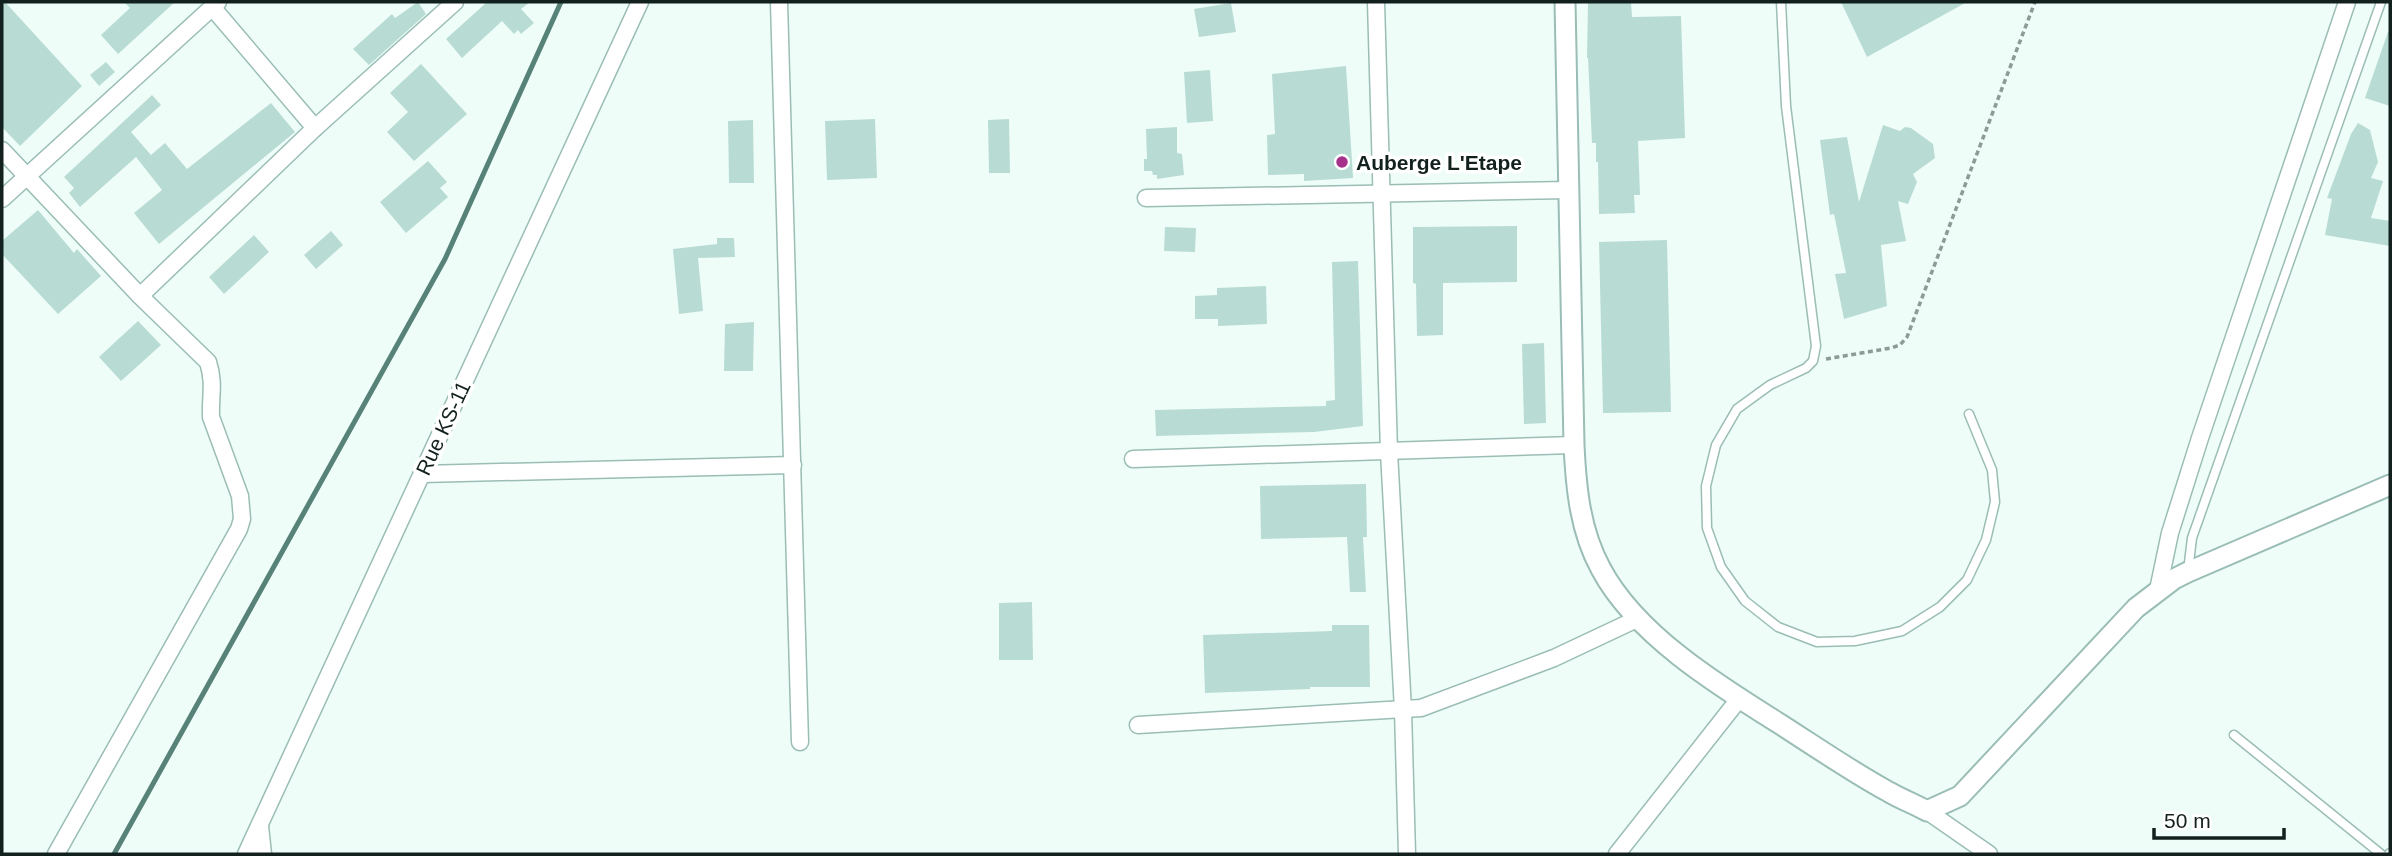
<svg xmlns="http://www.w3.org/2000/svg" width="2392" height="856" viewBox="0 0 2392 856" font-family="Helvetica,sans-serif">
	<rect width="100%" height="100%" fill="#effdf9"/>
	<g fill="none" stroke-linecap="round" stroke-linejoin="round">
		<polyline stroke="#578278" stroke-width="5" points="114,854 445,259 561,2"/>
	</g>
	<g fill="#b8dcd3">
		<polygon points="2,2 5,2 82,86 20,146 2,127"/>
		<polygon points="124,2 175,2 118,54 101,35 130,8"/>
		<polygon points="418,2 426,14 369,65 353,49 392,14 395,18"/>
		<polygon points="487,2 530,2 521,9 534,23 521,34 518,30 514,34 502,21 462,58 446,39"/>
		<polygon points="1588,2 1631,2 1632,17 1681,16 1685,138 1638,141 1640,195 1634,195 1635,213 1599,214 1598,162 1596,162 1596,143 1592,143 1588,58 1587,58"/>
		<polygon points="1841,2 1967,2 1867,57"/>
		<polygon points="1231,3 1236,32 1199,37 1194,9"/>
		<polygon points="2388,32 2390,32 2390,106 2365,98"/>
		<polygon points="106,62 115,72 99,86 90,75"/>
		<polygon points="421,64 467,114 414,161 387,132 408,112 390,93"/>
		<polygon points="1346,66 1353,178 1304,181 1304,174 1268,175 1267,135 1275,134 1272,74"/>
		<polygon points="1210,70 1213,121 1187,123 1184,72"/>
		<polygon points="152,95 161,105 131,132 151,155 165,143 187,169 271,103 295,132 159,244 134,213 162,190 136,157 80,207 69,193 74,188 64,177"/>
		<polygon points="875,119 877,178 827,180 825,121"/>
		<polygon points="1009,119 1010,173 989,173 988,120"/>
		<polygon points="753,120 754,183 729,183 728,121"/>
		<polygon points="2358,123 2370,130 2378,162 2371,178 2383,181 2371,218 2390,221 2390,246 2325,235 2332,199 2327,198 2351,134"/>
		<polygon points="1883,125 1900,131 1905,127 1911,128 1933,144 1935,158 1913,174 1917,182 1908,204 1898,201 1906,241 1881,245 1887,306 1844,319 1835,274 1846,273 1834,214 1830,215 1820,140 1847,137 1859,202"/>
		<polygon points="1177,127 1177,153 1182,154 1184,175 1157,179 1157,175 1153,175 1152,171 1144,171 1144,159 1147,159 1146,129"/>
		<polygon points="428,161 447,182 440,188 448,197 406,233 380,202"/>
		<polygon points="38,210 74,253 77,249 101,276 58,314 2,254 2,241"/>
		<polygon points="1517,226 1517,282 1443,283 1443,335 1417,336 1416,284 1413,283 1413,227"/>
		<polygon points="1165,227 1196,228 1195,252 1164,251"/>
		<polygon points="331,231 343,245 316,269 304,255"/>
		<polygon points="254,235 269,252 224,294 209,277"/>
		<polygon points="717,238 734,238 735,257 698,258 703,311 679,314 673,249 717,244"/>
		<polygon points="1667,240 1671,412 1603,413 1599,242"/>
		<polygon points="1358,261 1363,426 1314,432 1156,436 1155,410 1326,406 1326,401 1335,400 1332,262"/>
		<polygon points="1266,286 1267,324 1218,326 1218,319 1195,319 1195,296 1217,295 1217,288"/>
		<polygon points="138,321 161,345 121,381 99,357"/>
		<polygon points="754,322 753,371 724,371 725,324"/>
		<polygon points="1544,343 1546,423 1524,424 1522,344"/>
		<polygon points="1366,484 1367,537 1363,537 1366,592 1350,592 1347,537 1261,539 1260,486"/>
		<polygon points="1032,602 1033,660 999,660 999,603"/>
		<polygon points="1332,625 1369,625 1370,687 1310,687 1310,689 1205,693 1203,635 1332,631"/>
	</g>
	<g fill="none" stroke-linecap="round" stroke-linejoin="round">
		<defs>
			<g id="service">
				<polyline points="1781,2 1786,106 1816,346 1813,361 1806,368 1770,385 1737,409 1716,445 1706,486 1707,528 1721,567 1745,601 1778,627 1817,642 1855,641 1902,631 1940,607 1967,580 1986,540 1995,502 1992,470 1969,414"/>
				<polyline points="2188,571 2192,538 2381,2"/>
				<polyline points="2234,735 2381,854"/>
				<polyline points="2389,854 2390,853"/>
			</g>
			<g id="minor">
				<polyline points="779,2 800,742"/>
				<polyline points="1376,2 1389,452 1403,710 1407,854"/>
				<polyline points="212,7 315,128"/>
				<path d="M2 150 140 296 208 362C215 384 210 396 211 417L240 496 242 519 239 529 56 854"/>
				<polyline points="1146,198 1570,190"/>
				<polyline points="2,199 218,2"/>
				<polyline points="140,296 315,128 455,2"/>
				<polyline points="1133,459 1574,445"/>
				<polyline points="422,474 793,465"/>
				<polyline points="2158,590 2170,533 2200,438 2347,2"/>
				<polyline points="1138,725 1421,708 1554,658 1639,618"/>
				<polyline points="1927,811 1989,854"/>
				<polyline points="260,826 263,854"/>
				<polyline points="246,854 640,2"/>
				<polyline points="1617,854 1739,699"/>
			</g>
			<path id="tertiary" d="M1565 2 1574 445C1576 488 1580 531 1601 569 1636 635 1719 686 1780 724 1816 747 1852 772 1889 792 1901 799 1914 804 1927 811L1960 796 2136 608 2174 579 2188 572 2390 485"/>
		</defs>
		<use href="#service" stroke="#9abdb5" stroke-width="11"/>
		<use href="#minor" stroke="#9abdb5" stroke-width="19"/>
		<use href="#tertiary" stroke="#9abdb5" stroke-width="23"/>
		<polyline stroke="#8d9b97" stroke-width="3.5" stroke-dasharray="5 3.5" stroke-linecap="butt" points="1826,359 1891,348 1900,345 1907,337 2035,2"/>
		<use href="#service" stroke="#fff" stroke-width="8"/>
		<use href="#minor" stroke="#fff" stroke-width="16"/>
		<use href="#tertiary" stroke="#fff" stroke-width="19"/>
	</g>
	<circle fill="#a6318a" stroke="#fff" stroke-width="2.5" cx="1342" cy="162" r="7"/>
	<g text-anchor="middle" dominant-baseline="central" stroke-width="7" stroke-linejoin="round" paint-order="stroke">
		<g font-size="21" font-weight="bold" fill="#13211e" stroke="#fff" text-anchor="start">
			<text x="1356" y="162">Auberge L'Etape</text>
		</g>
		<g font-size="21" fill="#13211e" stroke="#fff">
			<text transform="translate(443 428) rotate(-65)">Rue KS-11</text>
		</g>
	</g>
	<rect width="2392" height="856" fill="none" stroke="#13211e" stroke-width="7"/>
	<path d="M2154 828v10h130v-10" fill="none" stroke="#13211e" stroke-width="3.5"/>
	<text x="2164" y="828" font-size="21" fill="#13211e" stroke="#ffffff" stroke-width="5" paint-order="stroke">50 m</text>
</svg>
